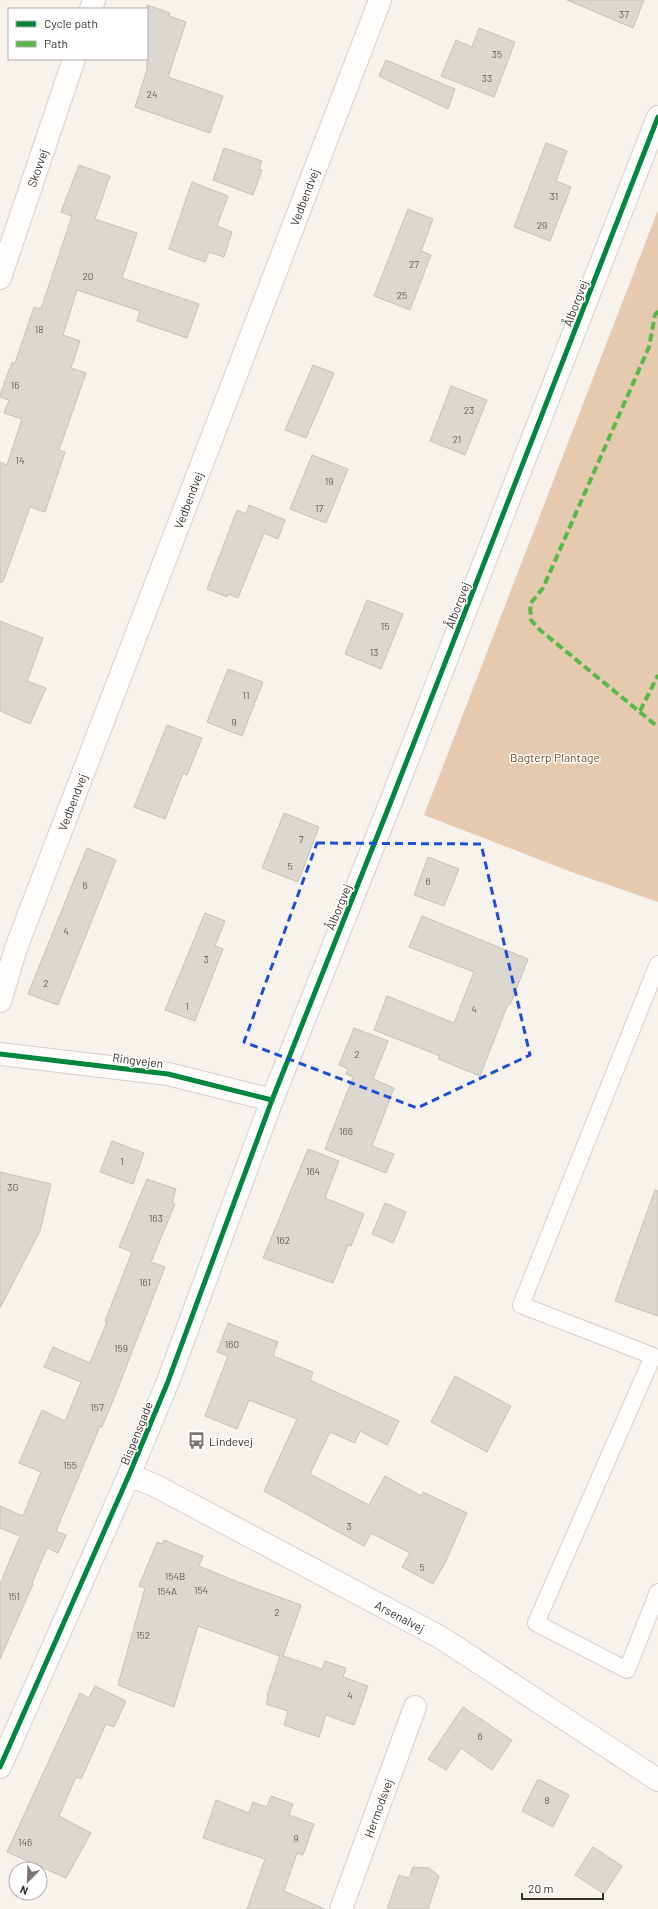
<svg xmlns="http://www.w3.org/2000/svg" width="658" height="1909" viewBox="0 0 658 1909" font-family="Barlow,sans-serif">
	<rect width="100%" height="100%" fill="#f8f2ed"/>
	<polygon fill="#e5cab0" points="658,210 658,902 577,874 424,815"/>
	<g fill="#ddd7d2" stroke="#c7c1bc">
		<polygon points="567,0 644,0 633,28"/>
		<polygon points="147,5 170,13 169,16 186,22 168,77 223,96 210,133 135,107 147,70"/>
		<polygon points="479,28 515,42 494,97 441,76 456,40 472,47"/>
		<polygon points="386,60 455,89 448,109 379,76"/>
		<polygon points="546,143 567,151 556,181 571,187 550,241 514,227"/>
		<polygon points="224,148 262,161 259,169 262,170 253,195 213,180"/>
		<polygon points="79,165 110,176 95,219 137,233 122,278 199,304 187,338 137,321 140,311 77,290 63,335 80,341 71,368 86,373 59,450 65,452 45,512 30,507 3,582 0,582 0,462 7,465 22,419 4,413 9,400 0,397 0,395 12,362 15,363 34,307 41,309 72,216 61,212"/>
		<polygon points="192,182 228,196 217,226 232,232 224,257 209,252 205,262 169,249"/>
		<polygon points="408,209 433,219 421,251 431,255 410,310 374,296"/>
		<polygon points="313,365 334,373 306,438 285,430"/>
		<polygon points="451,386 487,400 465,455 430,441"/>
		<polygon points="312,455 348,469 326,523 290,509"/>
		<polygon points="249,505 285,520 278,539 264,533 238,598 228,594 227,597 207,589 237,510 246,514"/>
		<polygon points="367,600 403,614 381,669 345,654"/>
		<polygon points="0,621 43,638 27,681 46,688 30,724 0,711"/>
		<polygon points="228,669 263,682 242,736 207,722"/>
		<polygon points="167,725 202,738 187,775 183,773 165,819 134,807"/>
		<polygon points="284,813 319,827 298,882 262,868"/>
		<polygon points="87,848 116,860 58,1005 28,994"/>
		<polygon points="428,857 459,869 444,906 414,895"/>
		<polygon points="205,913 225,921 215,946 223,949 195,1021 165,1010"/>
		<polygon points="422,916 528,959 510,1005 508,1004 480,1076 438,1059 440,1056 374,1030 387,996 454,1023 474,972 409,947"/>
		<polygon points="354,1028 388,1041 373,1079 394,1088 372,1146 394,1154 386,1173 325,1149 353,1077 346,1074 348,1069 339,1065"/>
		<polygon points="112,1141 144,1153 133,1184 100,1172"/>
		<polygon points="308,1149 339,1161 325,1198 364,1214 351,1246 348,1245 333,1283 263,1258"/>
		<polygon points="0,1172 51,1184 40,1231 0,1308"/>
		<polygon points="147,1179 176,1189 172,1203 175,1204 151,1262 165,1267 116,1393 102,1427 100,1426 56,1531 66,1535 58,1553 47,1548 32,1583 33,1584 0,1659 0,1584 20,1536 0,1528 0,1506 23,1516 41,1472 19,1463 42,1410 65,1421 81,1382 44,1367 53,1347 90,1363 107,1322 105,1321 132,1252 119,1247"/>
		<polygon points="655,1190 658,1191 658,1316 615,1301"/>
		<polygon points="385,1203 406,1212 393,1243 372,1234"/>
		<polygon points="228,1323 278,1342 273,1356 313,1372 310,1380 399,1421 387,1445 360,1431 355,1443 330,1432 310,1474 369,1505 385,1476 421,1496 423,1492 467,1513 446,1561 433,1584 402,1567 410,1553 371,1533 364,1546 264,1491 297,1419 249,1400 237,1429 205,1416 228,1356 217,1352"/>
		<polygon points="455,1376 511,1406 487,1452 431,1422"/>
		<polygon points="164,1540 203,1556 199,1566 238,1582 301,1605 283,1656 322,1669 325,1661 346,1668 343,1677 368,1686 354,1725 326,1715 319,1737 284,1725 288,1711 266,1704 268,1697 267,1696 280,1656 198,1626 174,1707 118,1685 145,1588 139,1586 157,1542 162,1544"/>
		<polygon points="95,1686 126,1701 114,1727 106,1724 81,1779 76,1777 59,1816 91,1833 66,1878 7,1852 80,1693 89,1698"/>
		<polygon points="463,1707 512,1740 492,1770 461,1748 446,1770 428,1759"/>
		<polygon points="538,1779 569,1795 553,1827 522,1811"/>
		<polygon points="271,1796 293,1804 289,1815 314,1824 303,1855 297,1853 284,1891 325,1909 247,1909 265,1859 203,1838 216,1800 249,1813 253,1802 267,1807"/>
		<polygon points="593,1847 622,1866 604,1894 575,1875"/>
		<polygon points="413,1867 429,1868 439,1876 428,1909 387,1909 399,1875 409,1878"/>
	</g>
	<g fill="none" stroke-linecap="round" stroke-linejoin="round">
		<defs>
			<polyline id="lane" points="658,964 521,1305 653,1356 536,1623 627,1670 658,1592"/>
			<g id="street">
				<polyline points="91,9 94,0"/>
				<polyline points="0,278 74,59"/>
				<polyline points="0,1001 16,948 380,0"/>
				<polyline points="129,1475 156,1486 440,1637 658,1780"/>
				<polyline points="341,1909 415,1707"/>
			</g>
			<g id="secondary">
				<polyline points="0,1054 168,1074 272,1100"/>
				<polyline points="0,1767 129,1475 167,1384 272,1100 390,804 658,117"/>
			</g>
		</defs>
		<use href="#lane" stroke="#d5cfcb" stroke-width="18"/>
		<use href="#street" stroke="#d5cfcb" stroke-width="24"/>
		<use href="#secondary" stroke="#d5cfcb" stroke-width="24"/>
		<use href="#lane" stroke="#fefdfc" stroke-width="16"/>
		<use href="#street" stroke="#fefdfc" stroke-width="22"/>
		<use href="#secondary" stroke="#fefdfc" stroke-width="22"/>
		<g stroke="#58b947" stroke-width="4" stroke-dasharray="8 4" stroke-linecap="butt">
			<polyline points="658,311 655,315 649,347 543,588 530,604 531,620 540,630 658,727"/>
			<polyline points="640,711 658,675"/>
		</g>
		<defs>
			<g id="cycleway">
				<polyline points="0,1054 168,1074 272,1100"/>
				<polyline points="0,1767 129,1475 167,1384 272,1100 390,804 658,117"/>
			</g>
		</defs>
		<use href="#cycleway" stroke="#fff" stroke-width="8"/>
		<use href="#cycleway" stroke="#00873e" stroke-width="5"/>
	</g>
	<path fill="none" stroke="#1d4ed8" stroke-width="3" stroke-dasharray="8 5" stroke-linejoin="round" d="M317 843 481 844 530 1055 417 1108 244 1042Z"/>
	<defs>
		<symbol id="bus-bare" viewBox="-9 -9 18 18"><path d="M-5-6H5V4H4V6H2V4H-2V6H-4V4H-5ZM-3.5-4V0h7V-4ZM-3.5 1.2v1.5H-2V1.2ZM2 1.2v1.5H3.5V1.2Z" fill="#7c7570" stroke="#fff" stroke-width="2.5" paint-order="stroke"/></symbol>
	</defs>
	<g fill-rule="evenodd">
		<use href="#bus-bare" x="184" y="1428" width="25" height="25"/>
	</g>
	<g text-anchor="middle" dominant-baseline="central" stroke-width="3" stroke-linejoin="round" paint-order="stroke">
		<g font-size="10" fill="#625b56">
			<text x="624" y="14">37</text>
			<text x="497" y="54">35</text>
			<text x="487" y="78">33</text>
			<text x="152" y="94">24</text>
			<text x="554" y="196">31</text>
			<text x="542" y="225">29</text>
			<text x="414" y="264">27</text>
			<text x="88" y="276">20</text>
			<text x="402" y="295">25</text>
			<text x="39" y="329">18</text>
			<text x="15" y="385">16</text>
			<text x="469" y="410">23</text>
			<text x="457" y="439">21</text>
			<text x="20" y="460">14</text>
			<text x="329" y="481">19</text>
			<text x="319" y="508">17</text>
			<text x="385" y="626">15</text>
			<text x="374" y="652">13</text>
			<text x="246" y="695">11</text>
			<text x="234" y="722">9</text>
			<text x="301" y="839">7</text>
			<text x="290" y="866">5</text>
			<text x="428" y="881">6</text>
			<text x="85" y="885">6</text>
			<text x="66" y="931">4</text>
			<text x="206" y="959">3</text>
			<text x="46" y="983">2</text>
			<text x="187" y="1006">1</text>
			<text x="474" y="1009">4</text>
			<text x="357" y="1054">2</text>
			<text x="346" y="1131">166</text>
			<text x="122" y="1161">1</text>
			<text x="313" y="1171">164</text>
			<text x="13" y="1187">3G</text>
			<text x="156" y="1218">163</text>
			<text x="283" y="1240">162</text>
			<text x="145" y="1282">161</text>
			<text x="232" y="1344">160</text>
			<text x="121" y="1348">159</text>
			<text x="97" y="1407">157</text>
			<text x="70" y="1465">155</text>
			<text x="349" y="1526">3</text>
			<text x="422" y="1567">5</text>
			<text x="175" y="1576">154B</text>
			<text x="201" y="1590">154</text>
			<text x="167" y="1591">154A</text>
			<text x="14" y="1596">151</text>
			<text x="277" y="1612">2</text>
			<text x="143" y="1635">152</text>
			<text x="350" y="1695">4</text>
			<text x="480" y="1736">6</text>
			<text x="547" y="1800">8</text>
			<text x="296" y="1838">9</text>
			<text x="25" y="1842">146</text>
		</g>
		<g font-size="12" fill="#39322c" stroke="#fff">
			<text transform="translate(37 168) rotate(-71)">Skovvej</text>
			<text transform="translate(304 197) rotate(-69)">Vedbendvej</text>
			<text transform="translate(575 303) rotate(-69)">Ålborgvej</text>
			<text transform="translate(188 500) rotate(-69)">Vedbendvej</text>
			<text transform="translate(457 605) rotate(-69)">Ålborgvej</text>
			<text transform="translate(72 802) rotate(-69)">Vedbendvej</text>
			<text transform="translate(338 907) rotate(-68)">Ålborgvej</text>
			<text transform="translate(138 1060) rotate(7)">Ringvejen</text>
			<text transform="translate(136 1433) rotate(-68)">Bispensgade</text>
			<text transform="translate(400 1616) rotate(28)">Arsenalvej</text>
			<text transform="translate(378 1808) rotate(-70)">Hermodsvej</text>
		</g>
		<g font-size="12" fill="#774b1a" stroke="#fff">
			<text x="555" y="757">Bagterp Plantage</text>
		</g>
		<g font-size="12" fill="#39322c" stroke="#fff" text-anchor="start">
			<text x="209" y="1441">Lindevej</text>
		</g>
	</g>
	<rect x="8" y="8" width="140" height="52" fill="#ffffff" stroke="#b0adab"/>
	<rect x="16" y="21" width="20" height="6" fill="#00873e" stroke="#b0adab"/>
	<text x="44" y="28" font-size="12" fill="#39322c">Cycle path</text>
	<rect x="16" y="41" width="20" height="6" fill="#58b947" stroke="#b0adab"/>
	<text x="44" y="48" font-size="12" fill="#39322c">Path</text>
	<g transform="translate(28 1881) rotate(203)"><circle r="19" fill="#ffffff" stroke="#b0adab"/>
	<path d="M0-3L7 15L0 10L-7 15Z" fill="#7c7570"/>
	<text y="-6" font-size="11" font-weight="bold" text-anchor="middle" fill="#39322c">N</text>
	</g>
	<path d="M522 1893v6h81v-6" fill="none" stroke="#39322c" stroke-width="2"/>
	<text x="528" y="1893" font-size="12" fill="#39322c" stroke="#ffffff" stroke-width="3" paint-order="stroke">20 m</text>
</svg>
